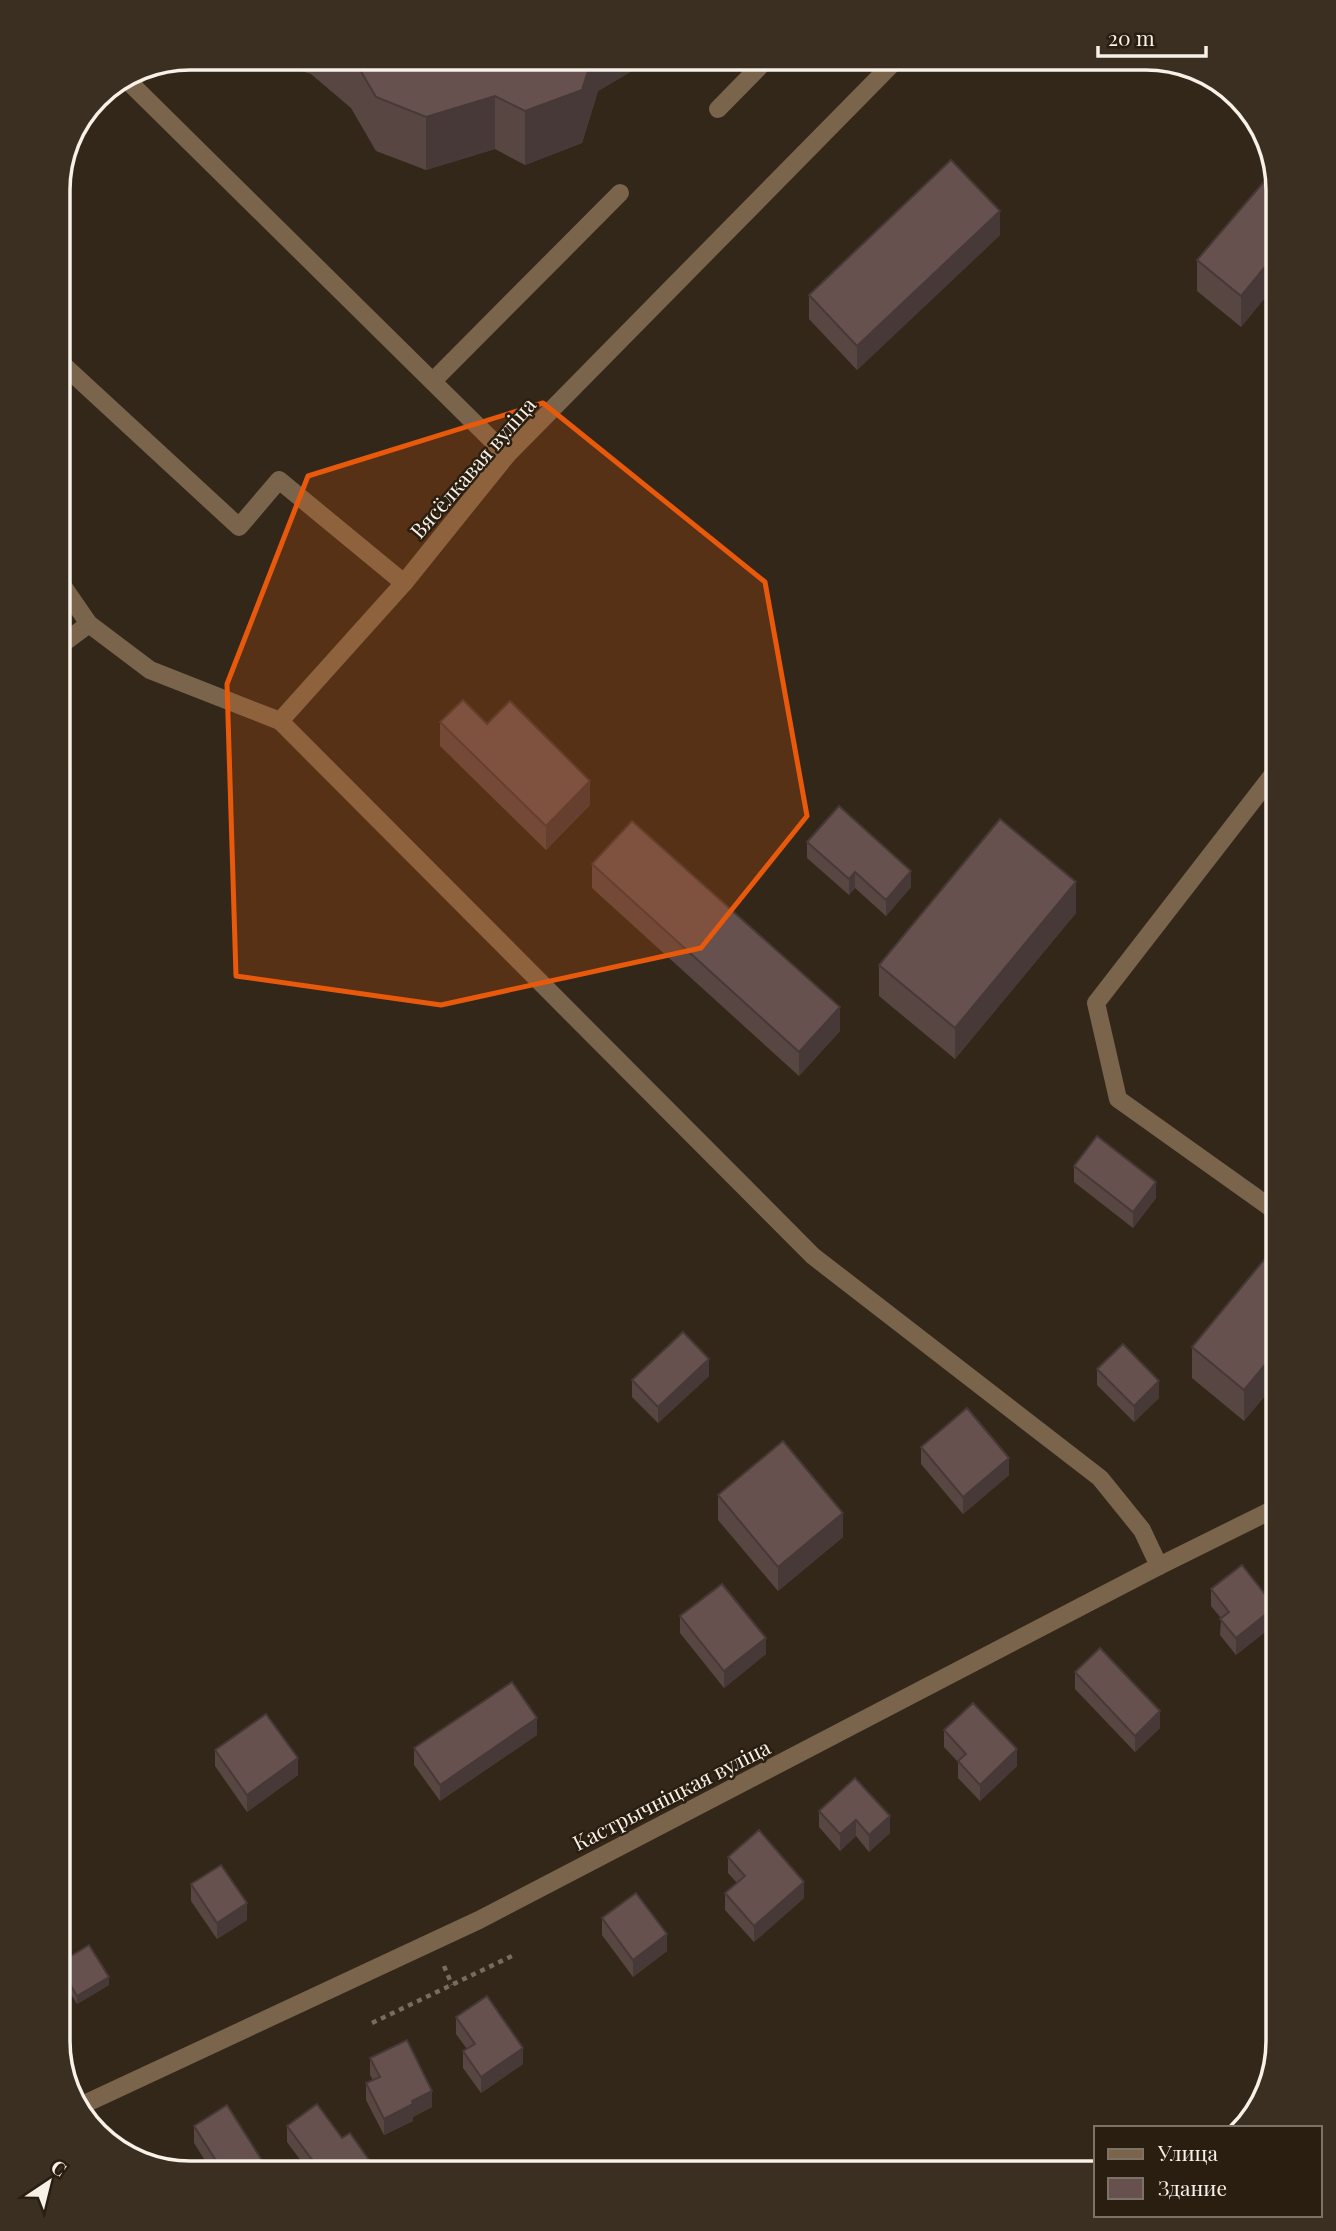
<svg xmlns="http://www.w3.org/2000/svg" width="1336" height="2231" viewBox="0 0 1336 2231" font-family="'Playfair Display',serif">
	<rect width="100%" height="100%" fill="#33271a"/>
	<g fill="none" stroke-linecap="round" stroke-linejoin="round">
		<g stroke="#766c60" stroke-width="4.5" stroke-dasharray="5 5" stroke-linecap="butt">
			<polyline points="444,1966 452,1985"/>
			<polyline points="372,2023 514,1955"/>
		</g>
		<g stroke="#7a644b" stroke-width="18">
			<polyline points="139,68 132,85 507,455"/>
			<polyline points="718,109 768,58"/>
			<polyline points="58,360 239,527 279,480 404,583"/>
			<polyline points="433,381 620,193"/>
			<polyline points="58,579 89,624 150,670 280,721"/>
			<polyline points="58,647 89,624"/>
			<polyline points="1278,1213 1118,1099 1096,1003 1278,768"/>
		</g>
		<polyline stroke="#7a644b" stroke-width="18" points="898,58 507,455 404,583 280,721 813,1256 1100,1478 1142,1530 1159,1566"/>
		<polyline stroke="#7a644b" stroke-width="18" points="78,2107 479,1920 1159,1566 1278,1507"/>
	</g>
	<g fill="#584643">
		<polygon points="271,58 482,59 646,58 637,68 598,91 582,143 525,165 495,149 426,170 376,151 351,108 311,74 273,62"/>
		<polygon points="1278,190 1278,293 1273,288 1241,327 1197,291 1197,260"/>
		<polygon points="1000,235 857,370 809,319 809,295"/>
		<polygon points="440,722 487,724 590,805 546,850 440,746"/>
		<polygon points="807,842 911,887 886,916 855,888 849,895 807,858"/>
		<polygon points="592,864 840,1031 799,1076 592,888"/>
		<polygon points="1076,913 955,1059 879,996 879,965"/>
		<polygon points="1074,1166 1156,1198 1133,1228 1074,1182"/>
		<polygon points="1278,1243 1278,1380 1244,1421 1192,1378 1192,1347"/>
		<polygon points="1097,1369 1159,1398 1134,1422 1097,1385"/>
		<polygon points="709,1376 658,1423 632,1397 632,1380"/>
		<polygon points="921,1447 1009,1475 963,1514 921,1464"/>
		<polygon points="718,1495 843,1537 778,1591 718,1520"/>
		<polygon points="1211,1589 1275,1624 1236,1655 1220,1635 1221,1618 1211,1606"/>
		<polygon points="680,1616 766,1654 724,1688 680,1633"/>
		<polygon points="1075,1672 1160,1728 1135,1752 1075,1689"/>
		<polygon points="944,1730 1017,1766 980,1801 958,1778 958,1762 944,1747"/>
		<polygon points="537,1735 440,1801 414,1765 414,1748"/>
		<polygon points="215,1750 298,1775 247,1812 215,1766"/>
		<polygon points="855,1778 890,1833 869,1852 856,1836 840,1851 819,1827 819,1811"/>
		<polygon points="728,1857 804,1898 754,1942 725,1910 725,1893 737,1883 728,1873"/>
		<polygon points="191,1884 247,1920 217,1939 191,1901"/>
		<polygon points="602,1918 667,1951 633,1977 602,1935"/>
		<polygon points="58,1964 109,1985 77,2004 58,1973"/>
		<polygon points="456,2017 523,2064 481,2093 463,2068 463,2051 467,2049 456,2034"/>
		<polygon points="370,2058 432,2107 413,2117 413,2121 384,2135 366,2100 366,2083 373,2080 370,2075"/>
		<polygon points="194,2126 268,2173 213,2173 194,2143"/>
		<polygon points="287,2126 342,2138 374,2173 310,2173 287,2142"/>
	</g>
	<g fill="#473937">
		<polygon points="592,58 646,58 637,68 598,91 582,143 525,165 525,111"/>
		<polygon points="495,96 495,149 426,170 426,117"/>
		<polygon points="1000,211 1000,235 857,370 857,346"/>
		<polygon points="1273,257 1273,288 1241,327 1241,296"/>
		<polygon points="590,781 590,805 546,850 546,826"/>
		<polygon points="911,871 911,887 886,916 886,900"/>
		<polygon points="855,872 855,888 849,895 849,879"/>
		<polygon points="1076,882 1076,913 955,1059 955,1028"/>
		<polygon points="840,1007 840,1031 799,1076 799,1052"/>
		<polygon points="1156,1182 1156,1198 1133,1228 1133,1212"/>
		<polygon points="1278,1349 1278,1380 1244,1421 1244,1390"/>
		<polygon points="709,1359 709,1376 658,1423 658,1407"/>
		<polygon points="1159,1381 1159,1398 1134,1422 1134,1406"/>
		<polygon points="1009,1458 1009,1475 963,1514 963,1497"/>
		<polygon points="843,1513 843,1537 778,1591 778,1567"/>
		<polygon points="1275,1607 1275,1624 1236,1655 1236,1638"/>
		<polygon points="766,1638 766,1654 724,1688 724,1671"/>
		<polygon points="1160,1711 1160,1728 1135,1752 1135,1736"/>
		<polygon points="537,1718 537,1735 440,1801 440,1785"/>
		<polygon points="1017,1749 1017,1766 980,1801 980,1785"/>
		<polygon points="298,1758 298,1775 247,1812 247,1795"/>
		<polygon points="890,1816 890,1833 869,1852 869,1835"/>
		<polygon points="856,1820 856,1836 840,1851 840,1834"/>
		<polygon points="804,1882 804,1898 754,1942 754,1926"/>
		<polygon points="247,1903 247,1920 217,1939 217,1923"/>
		<polygon points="667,1934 667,1951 633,1977 633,1960"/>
		<polygon points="109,1977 109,1985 77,2004 77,1996"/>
		<polygon points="523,2048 523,2064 481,2093 481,2077"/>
		<polygon points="432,2091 432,2107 413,2117 413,2121 384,2135 384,2119 412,2101"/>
		<polygon points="374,2167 374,2173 366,2173"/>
	</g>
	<g fill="#66514e" stroke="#473937" stroke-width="2">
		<polygon points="353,58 482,59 592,58 582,90 525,111 495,96 426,117 376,97"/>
		<polygon points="951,160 1000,211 857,346 809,295"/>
		<polygon points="1274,170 1278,190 1278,262 1273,257 1241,296 1197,260"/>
		<polygon points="463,700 487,724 510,701 590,781 546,826 440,722"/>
		<polygon points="839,806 911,871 886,900 855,872 849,879 807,842"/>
		<polygon points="1000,819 1076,882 955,1028 879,965"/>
		<polygon points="632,821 840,1007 799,1052 592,864"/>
		<polygon points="1097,1136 1156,1182 1133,1212 1074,1166"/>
		<polygon points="1278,1243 1278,1349 1244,1390 1192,1347"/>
		<polygon points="683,1332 709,1359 658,1407 632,1380"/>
		<polygon points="1123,1344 1159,1381 1134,1406 1097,1369"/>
		<polygon points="967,1408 1009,1458 963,1497 921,1447"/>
		<polygon points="783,1441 843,1513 778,1567 718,1495"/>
		<polygon points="1242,1565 1275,1607 1236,1638 1220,1619 1229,1612 1211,1589"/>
		<polygon points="722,1584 766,1638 724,1671 680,1616"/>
		<polygon points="1100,1648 1160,1711 1135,1736 1075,1672"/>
		<polygon points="512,1682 537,1718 440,1785 414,1748"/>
		<polygon points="973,1703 1017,1749 980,1785 958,1761 966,1754 944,1730"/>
		<polygon points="266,1714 298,1758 247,1795 215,1750"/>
		<polygon points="855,1778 890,1816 869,1835 856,1820 840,1834 819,1811"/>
		<polygon points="759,1830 804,1882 754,1926 725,1893 745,1876 728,1857"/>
		<polygon points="221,1865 247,1903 217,1923 191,1884"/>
		<polygon points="636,1893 667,1934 633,1960 602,1918"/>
		<polygon points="89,1945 109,1977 77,1996 58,1964"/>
		<polygon points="487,1996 523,2048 481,2077 463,2051 475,2044 456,2017"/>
		<polygon points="407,2040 432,2091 412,2101 413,2104 384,2119 366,2083 380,2077 370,2058"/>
		<polygon points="317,2104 342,2138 350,2133 374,2167 366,2173 322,2173 287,2126"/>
		<polygon points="227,2105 268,2170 264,2173 224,2173 194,2126"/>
	</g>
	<path fill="#e8590c" fill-opacity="0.2" stroke="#e8590c" stroke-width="5" stroke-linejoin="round" d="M543 403 765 582 807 816 701 948 441 1005 236 976 227 684 308 476Z"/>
	<g text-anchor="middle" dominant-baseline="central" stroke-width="5" stroke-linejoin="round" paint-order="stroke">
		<g font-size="21" fill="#f8f1e8" stroke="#291e10">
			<text transform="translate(472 467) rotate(-49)">Вясёлкавая вуліца</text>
			<text transform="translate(671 1794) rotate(-27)">Кастрычніцкая вуліца</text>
		</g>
	</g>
	<path d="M0 0H1336V2231H0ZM190 70H1146A120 120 0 0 1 1266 190V2041A120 120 0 0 1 1146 2161H190A120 120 0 0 1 70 2041V190A120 120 0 0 1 190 70Z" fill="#3a2f21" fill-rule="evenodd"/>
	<path fill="none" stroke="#f8f1e8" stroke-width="3.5" d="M190 70H1146A120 120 0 0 1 1266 190V2041A120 120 0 0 1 1146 2161H190A120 120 0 0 1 70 2041V190A120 120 0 0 1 190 70Z"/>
	<rect x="1094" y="2126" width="228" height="91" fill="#291e10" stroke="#7c7266" stroke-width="2"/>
	<rect x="1108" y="2149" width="35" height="10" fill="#7a644b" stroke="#7c7266" stroke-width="2"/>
	<text x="1158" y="2161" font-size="21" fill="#f8f1e8">Улица</text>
	<rect x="1108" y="2178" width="35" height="21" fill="#66514e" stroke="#7c7266" stroke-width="2"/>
	<text x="1158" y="2196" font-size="21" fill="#f8f1e8">Здание</text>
	<g transform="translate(49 2182) rotate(35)" stroke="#291e10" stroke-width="5" paint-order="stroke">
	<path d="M0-5L12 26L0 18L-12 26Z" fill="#f8f1e8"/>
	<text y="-10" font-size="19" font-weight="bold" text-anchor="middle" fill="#f8f1e8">С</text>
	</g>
	<path d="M1098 46v10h108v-10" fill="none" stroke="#f8f1e8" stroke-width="3.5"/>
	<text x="1108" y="46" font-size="21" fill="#f8f1e8" stroke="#291e10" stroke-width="5" paint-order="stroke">20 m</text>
</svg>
